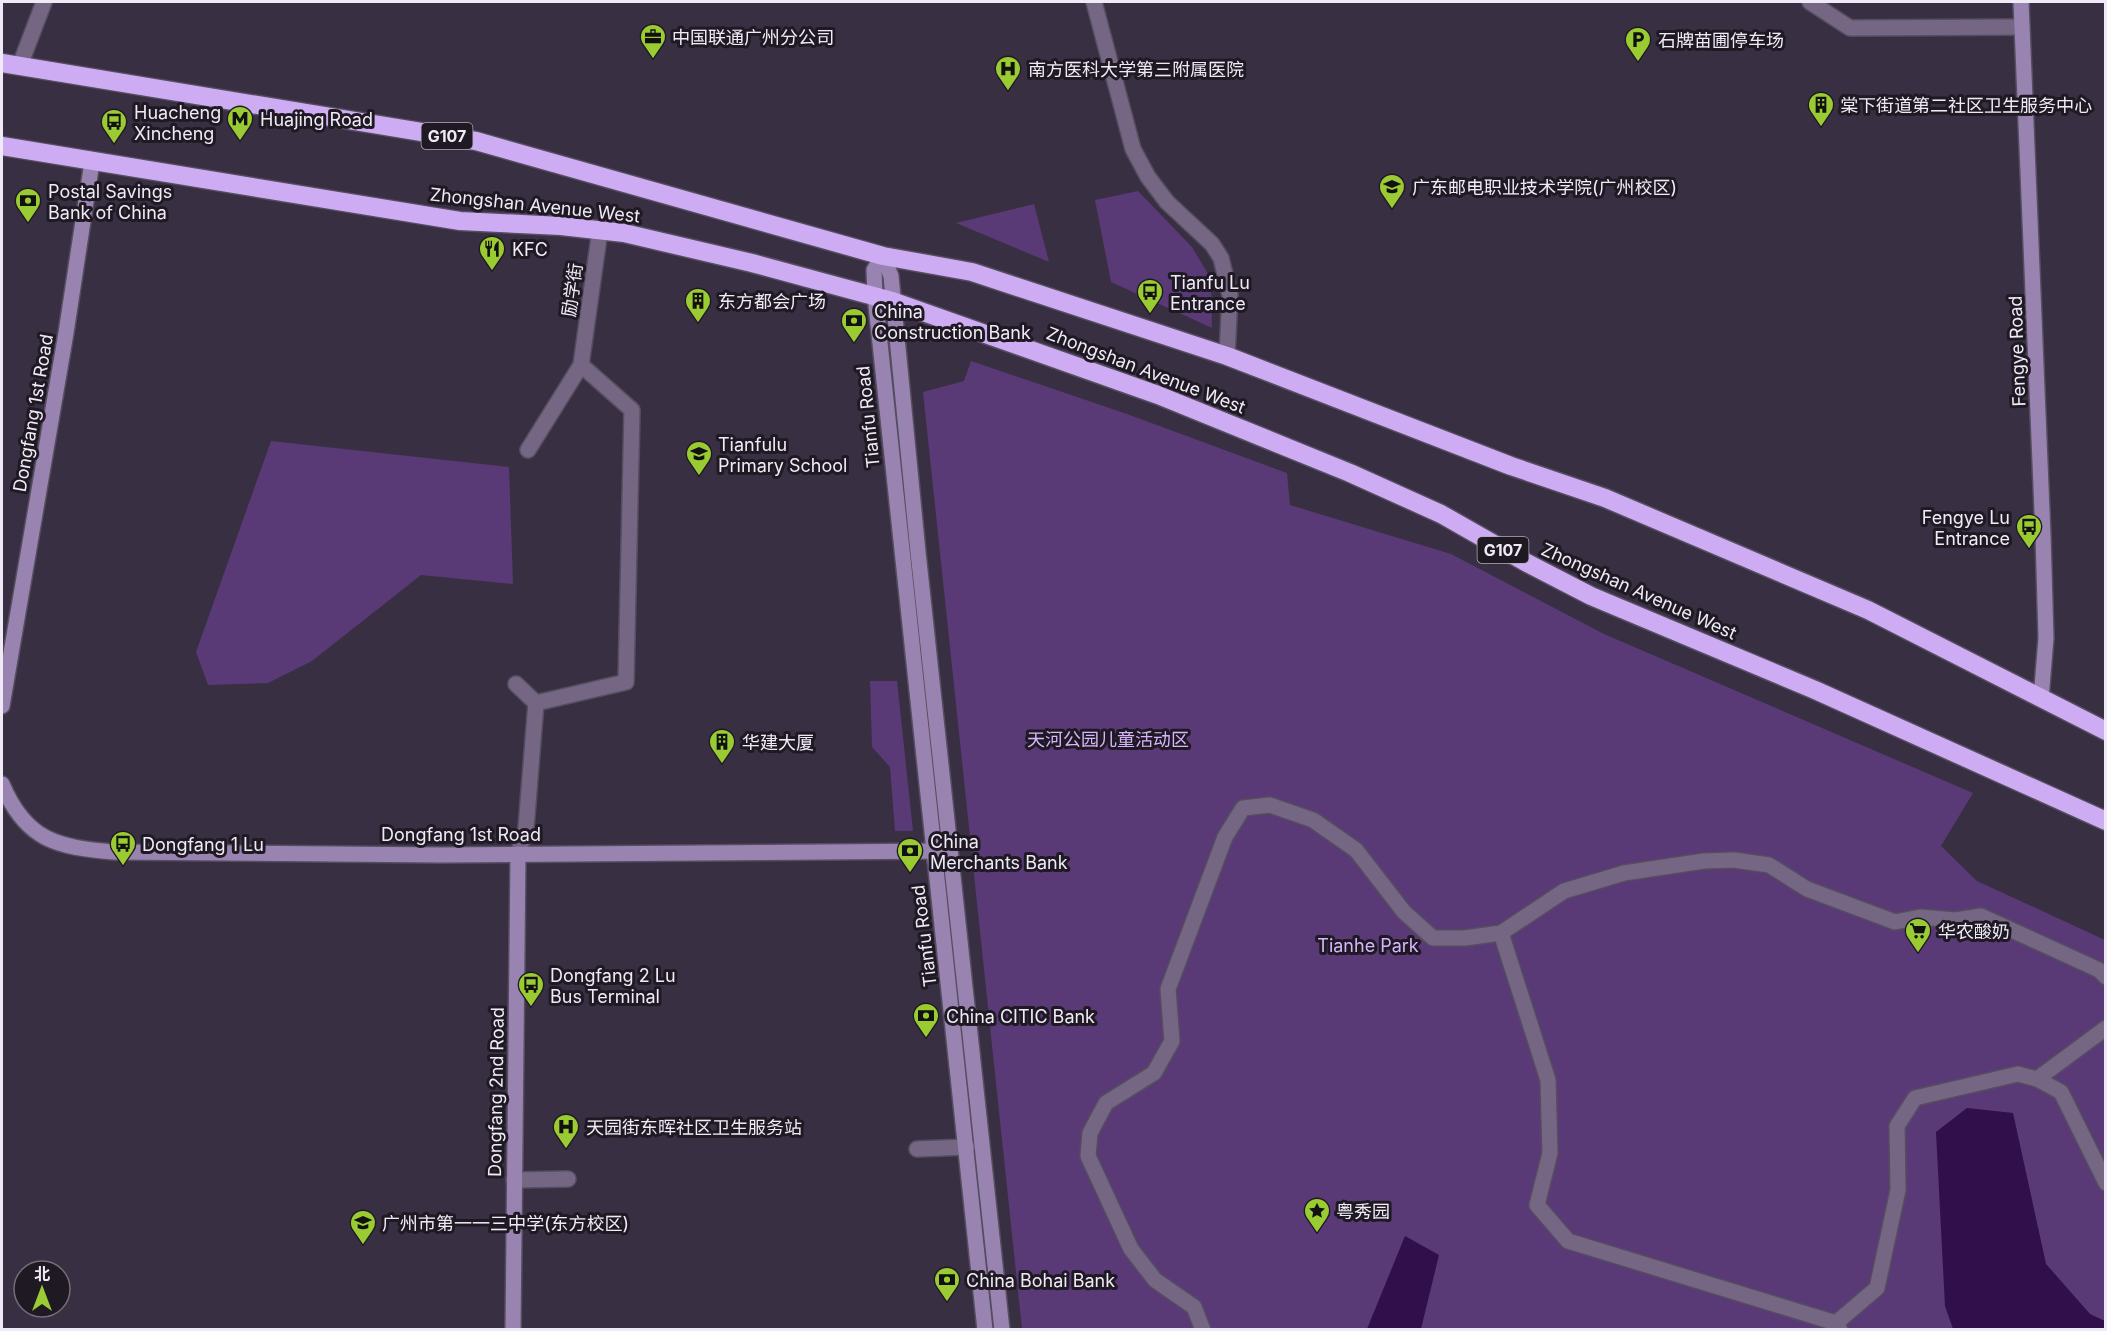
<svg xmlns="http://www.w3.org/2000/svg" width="2107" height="1331" viewBox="0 0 2107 1331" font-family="Inter,'Noto Sans SC',sans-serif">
	<rect width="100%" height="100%" fill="#382f43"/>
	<g fill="#593a76">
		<polygon points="1138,191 1192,247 1211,279 1212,328 1111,282 1095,200"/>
		<polygon points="1034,204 1049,262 956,223"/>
		<polygon points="971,361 1127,414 1287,473 1290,505 1451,554 1604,634 1973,793 1941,846 1977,881 2105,940 2105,1329 1022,1329 923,392 964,381"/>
		<polygon points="271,441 509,467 513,584 421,575 312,661 268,683 208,685 196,652"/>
		<polygon points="870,681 897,681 913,831 895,831 890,767 872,747"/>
	</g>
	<g fill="#300f4a">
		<polygon points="1967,1108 2013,1113 2046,1264 2090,1314 2105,1321 2105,1329 1953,1329 1945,1306 1936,1132"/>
		<polygon points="1405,1236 1439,1255 1421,1329 1367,1329"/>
	</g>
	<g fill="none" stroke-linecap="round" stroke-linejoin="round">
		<defs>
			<g id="street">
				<polyline points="1094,2 1133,149 1148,177 1167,202 1212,244 1221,258 1230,295 1227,356"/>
				<polyline points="1810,2 1850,28 2022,27"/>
				<polyline points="20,65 44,2"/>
				<polyline points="528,450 581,365 600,230"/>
				<polyline points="516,684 536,703"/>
				<polyline points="518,854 526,828 536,703 626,682 632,410 581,365"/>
				<polyline points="1501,933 1548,1080 1550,1153 1537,1205 1568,1241 1836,1323 1840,1330"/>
				<polyline points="2106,1028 2037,1079 2061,1092 2106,1183"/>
				<polyline points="917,1149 967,1147"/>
				<polyline points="514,1180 568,1179"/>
				<polyline points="1836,1323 1877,1288 1898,1190 1897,1126 1915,1098 2018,1074 2037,1079"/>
				<polyline points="1203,1330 1194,1307 1155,1280 1131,1249 1088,1156 1090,1133 1106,1103 1154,1073 1172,1041 1168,989 1225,837 1243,808 1270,805 1313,820 1356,850 1404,912 1433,938 1465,938 1501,933 1564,891 1624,873 1704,861 1734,860 1769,865 1807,889 1895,922 1920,917 1956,920 1981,916 2099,970 2106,977"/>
			</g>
			<g id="secondary">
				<polyline points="2021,2 2043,535 2046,638 2041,699"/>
				<polyline points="883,256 874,270 875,296 985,1330"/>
				<polyline points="883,256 891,276 918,552 1002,1330"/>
				<polyline points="2,706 66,333 92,162"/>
				<path d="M2 784C26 841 57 847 114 852L441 855 942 851"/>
				<polyline points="513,1330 518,854"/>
			</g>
			<g id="highway">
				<polyline points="2,63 476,141 883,256 972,272 1227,356 1511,466 1605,498 1868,610 2106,731"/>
				<polyline points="2,146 460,221 561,226 624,233 752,263 892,301 1158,395 1350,473 1441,514 1527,563 1591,596 1815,690 2106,821"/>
			</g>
		</defs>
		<use href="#street" stroke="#554d60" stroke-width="18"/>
		<use href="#secondary" stroke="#554d60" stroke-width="18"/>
		<use href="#highway" stroke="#554d60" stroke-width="21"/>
		<use href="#street" stroke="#756784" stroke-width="15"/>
		<use href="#secondary" stroke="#9984b1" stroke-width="15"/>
		<use href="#highway" stroke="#ceacf3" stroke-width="18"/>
	</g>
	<defs>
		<symbol id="office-pin" viewBox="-11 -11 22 30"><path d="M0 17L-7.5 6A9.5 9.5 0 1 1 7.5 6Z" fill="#9bcb33" stroke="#1e1922"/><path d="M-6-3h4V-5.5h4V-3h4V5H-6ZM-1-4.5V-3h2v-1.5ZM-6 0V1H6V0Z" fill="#111"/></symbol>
		<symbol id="parking-pin" viewBox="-11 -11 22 30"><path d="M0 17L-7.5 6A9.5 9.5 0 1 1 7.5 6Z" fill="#9bcb33" stroke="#1e1922"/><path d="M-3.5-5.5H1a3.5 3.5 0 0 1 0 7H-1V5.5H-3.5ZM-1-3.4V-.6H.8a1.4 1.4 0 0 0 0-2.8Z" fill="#111"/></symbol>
		<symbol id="hospital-pin" viewBox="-11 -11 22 30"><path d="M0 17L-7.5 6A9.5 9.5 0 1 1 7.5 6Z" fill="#9bcb33" stroke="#1e1922"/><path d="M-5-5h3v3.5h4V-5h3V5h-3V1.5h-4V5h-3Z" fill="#111"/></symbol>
		<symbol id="building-pin" viewBox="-11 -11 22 30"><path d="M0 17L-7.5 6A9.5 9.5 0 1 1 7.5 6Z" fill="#9bcb33" stroke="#1e1922"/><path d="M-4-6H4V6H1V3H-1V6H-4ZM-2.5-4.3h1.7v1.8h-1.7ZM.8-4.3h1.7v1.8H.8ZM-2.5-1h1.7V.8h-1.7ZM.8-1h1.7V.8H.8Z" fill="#111"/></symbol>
		<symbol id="metro-pin" viewBox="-11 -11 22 30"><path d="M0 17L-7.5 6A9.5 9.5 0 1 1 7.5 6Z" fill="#9bcb33" stroke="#1e1922"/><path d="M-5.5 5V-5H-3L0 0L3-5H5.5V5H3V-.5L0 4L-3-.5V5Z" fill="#111"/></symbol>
		<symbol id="bus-pin" viewBox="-11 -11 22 30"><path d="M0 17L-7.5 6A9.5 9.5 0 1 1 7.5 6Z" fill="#9bcb33" stroke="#1e1922"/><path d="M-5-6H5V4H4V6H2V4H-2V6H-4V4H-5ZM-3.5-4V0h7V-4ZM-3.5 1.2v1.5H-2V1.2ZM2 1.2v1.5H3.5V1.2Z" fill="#111"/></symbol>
		<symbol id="university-pin" viewBox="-11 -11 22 30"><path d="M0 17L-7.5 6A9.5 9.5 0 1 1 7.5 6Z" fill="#9bcb33" stroke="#1e1922"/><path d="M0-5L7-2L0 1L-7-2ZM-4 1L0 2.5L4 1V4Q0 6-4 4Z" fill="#111"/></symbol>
		<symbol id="bank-pin" viewBox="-11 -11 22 30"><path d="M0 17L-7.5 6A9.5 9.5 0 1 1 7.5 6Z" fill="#9bcb33" stroke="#1e1922"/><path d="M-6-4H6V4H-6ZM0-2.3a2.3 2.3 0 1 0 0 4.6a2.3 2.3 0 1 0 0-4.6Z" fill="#111"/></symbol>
		<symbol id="restaurant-pin" viewBox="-11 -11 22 30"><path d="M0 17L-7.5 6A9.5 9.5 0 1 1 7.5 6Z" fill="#9bcb33" stroke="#1e1922"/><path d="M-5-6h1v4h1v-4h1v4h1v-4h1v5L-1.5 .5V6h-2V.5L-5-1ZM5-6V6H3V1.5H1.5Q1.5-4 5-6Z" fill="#111"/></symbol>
		<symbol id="school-pin" viewBox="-11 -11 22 30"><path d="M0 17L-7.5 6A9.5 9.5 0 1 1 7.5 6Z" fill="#9bcb33" stroke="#1e1922"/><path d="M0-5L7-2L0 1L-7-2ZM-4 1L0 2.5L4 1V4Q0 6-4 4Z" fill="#111"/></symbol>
		<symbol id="supermarket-pin" viewBox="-11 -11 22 30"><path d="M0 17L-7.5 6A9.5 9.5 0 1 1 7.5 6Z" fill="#9bcb33" stroke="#1e1922"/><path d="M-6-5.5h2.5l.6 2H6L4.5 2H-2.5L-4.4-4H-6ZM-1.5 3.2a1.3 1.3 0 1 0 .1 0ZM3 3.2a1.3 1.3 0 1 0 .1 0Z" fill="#111"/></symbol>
		<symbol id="sight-pin" viewBox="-11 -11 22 30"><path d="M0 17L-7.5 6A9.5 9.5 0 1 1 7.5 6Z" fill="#9bcb33" stroke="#1e1922"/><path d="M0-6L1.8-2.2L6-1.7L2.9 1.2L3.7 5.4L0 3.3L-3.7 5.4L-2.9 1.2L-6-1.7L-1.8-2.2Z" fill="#111"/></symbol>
	</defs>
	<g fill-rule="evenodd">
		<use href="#office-pin" x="638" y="22" width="30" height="40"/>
		<use href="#parking-pin" x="1623" y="25" width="30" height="40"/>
		<use href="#hospital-pin" x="993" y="54" width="30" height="40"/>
		<use href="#building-pin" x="1806" y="90" width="30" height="40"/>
		<use href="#metro-pin" x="225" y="104" width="30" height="40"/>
		<use href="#bus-pin" x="99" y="107" width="30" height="40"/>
		<use href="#university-pin" x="1377" y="172" width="30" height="40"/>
		<use href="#bank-pin" x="13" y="186" width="30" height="40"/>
		<use href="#restaurant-pin" x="477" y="234" width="30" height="40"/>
		<use href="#bus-pin" x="1135" y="277" width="30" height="40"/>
		<use href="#building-pin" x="683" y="286" width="30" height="40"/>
		<use href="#bank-pin" x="839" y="306" width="30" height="40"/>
		<use href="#school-pin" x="684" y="439" width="30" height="40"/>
		<use href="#bus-pin" x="2014" y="512" width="30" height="40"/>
		<use href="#building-pin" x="707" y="727" width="30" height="40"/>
		<use href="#bus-pin" x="108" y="829" width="30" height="40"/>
		<use href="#bank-pin" x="895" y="836" width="30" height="40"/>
		<use href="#supermarket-pin" x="1903" y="916" width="30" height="40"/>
		<use href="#bus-pin" x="516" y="970" width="30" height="40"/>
		<use href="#bank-pin" x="911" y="1001" width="30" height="40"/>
		<use href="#hospital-pin" x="551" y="1112" width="30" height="40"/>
		<use href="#sight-pin" x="1302" y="1196" width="30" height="40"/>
		<use href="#school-pin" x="348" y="1208" width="30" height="40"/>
		<use href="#bank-pin" x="932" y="1265" width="30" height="40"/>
	</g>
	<g text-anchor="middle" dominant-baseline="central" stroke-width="6" stroke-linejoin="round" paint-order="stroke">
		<g fill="#1e1922" stroke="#b1abb7" stroke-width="1.5">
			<rect x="421.5" y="123" width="51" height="26" rx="4.5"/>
			<rect x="1477.5" y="537" width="51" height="26" rx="4.5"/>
		</g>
		<g font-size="16" font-weight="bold" fill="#f0eaf7">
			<text x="447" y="136">G107</text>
			<text x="1503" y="550">G107</text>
		</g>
		<g font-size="18" fill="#f0eaf7" stroke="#1e1922" text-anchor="start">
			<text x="672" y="37">中国联通广州分公司</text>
			<text x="1658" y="40">石牌苗圃停车场</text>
			<text x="1028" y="69">南方医科大学第三附属医院</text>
			<text x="1840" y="105">棠下街道第二社区卫生服务中心</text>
			<text x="134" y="112">Huacheng<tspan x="134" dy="21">Xincheng</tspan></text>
			<text x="260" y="119">Huajing Road</text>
			<text x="1412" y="187">广东邮电职业技术学院(广州校区)</text>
			<text x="48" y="191">Postal Savings<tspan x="48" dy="21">Bank of China</tspan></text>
			<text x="512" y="249">KFC</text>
			<text x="1170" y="282">Tianfu Lu<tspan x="1170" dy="21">Entrance</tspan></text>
			<text x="718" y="301">东方都会广场</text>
			<text x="874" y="311">China<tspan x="874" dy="21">Construction Bank</tspan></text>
			<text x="718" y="444">Tianfulu<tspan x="718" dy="21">Primary School</tspan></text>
			<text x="2010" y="517" text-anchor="end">Fengye Lu<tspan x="2010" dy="21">Entrance</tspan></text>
			<text x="742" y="742">华建大厦</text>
			<text x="930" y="841">China<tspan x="930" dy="21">Merchants Bank</tspan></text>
			<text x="142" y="844">Dongfang 1 Lu</text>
			<text x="1938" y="931">华农酸奶</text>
			<text x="550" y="975">Dongfang 2 Lu<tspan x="550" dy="21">Bus Terminal</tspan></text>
			<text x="946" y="1016">China CITIC Bank</text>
			<text x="586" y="1127">天园街东晖社区卫生服务站</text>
			<text x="1336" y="1211">粤秀园</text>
			<text x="382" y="1223">广州市第一一三中学(东方校区)</text>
			<text x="966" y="1280">China Bohai Bank</text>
		</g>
		<g font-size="18" fill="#f0eaf7" stroke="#1e1922">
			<text transform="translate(535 205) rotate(6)">Zhongshan Avenue West</text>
			<text transform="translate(572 290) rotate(-82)">励学街</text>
			<text transform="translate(2017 351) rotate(-92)">Fengye Road</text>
			<text transform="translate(1146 370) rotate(21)">Zhongshan Avenue West</text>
			<text transform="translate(33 413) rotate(-80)">Dongfang 1st Road</text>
			<text transform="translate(868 417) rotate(-96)">Tianfu Road</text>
			<text transform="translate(1639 591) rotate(24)">Zhongshan Avenue West</text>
			<text x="461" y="834">Dongfang 1st Road</text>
			<text transform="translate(924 936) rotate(-97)">Tianfu Road</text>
			<text transform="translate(496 1092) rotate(-89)">Dongfang 2nd Road</text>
		</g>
		<g font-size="18" fill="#d8b4fe" stroke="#1e1922">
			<text x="1108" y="739">天河公园儿童活动区</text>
			<text x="1368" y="945">Tianhe Park</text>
		</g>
	</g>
	<rect width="2107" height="1331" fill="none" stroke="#f0eaf7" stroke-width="6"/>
	<g transform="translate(42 1289)"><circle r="28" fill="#1e1922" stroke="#726d77" stroke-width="1.5"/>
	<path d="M0-4.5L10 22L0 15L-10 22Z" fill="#9bcb33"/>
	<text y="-9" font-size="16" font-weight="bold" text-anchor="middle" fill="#f0eaf7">北</text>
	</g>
</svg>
